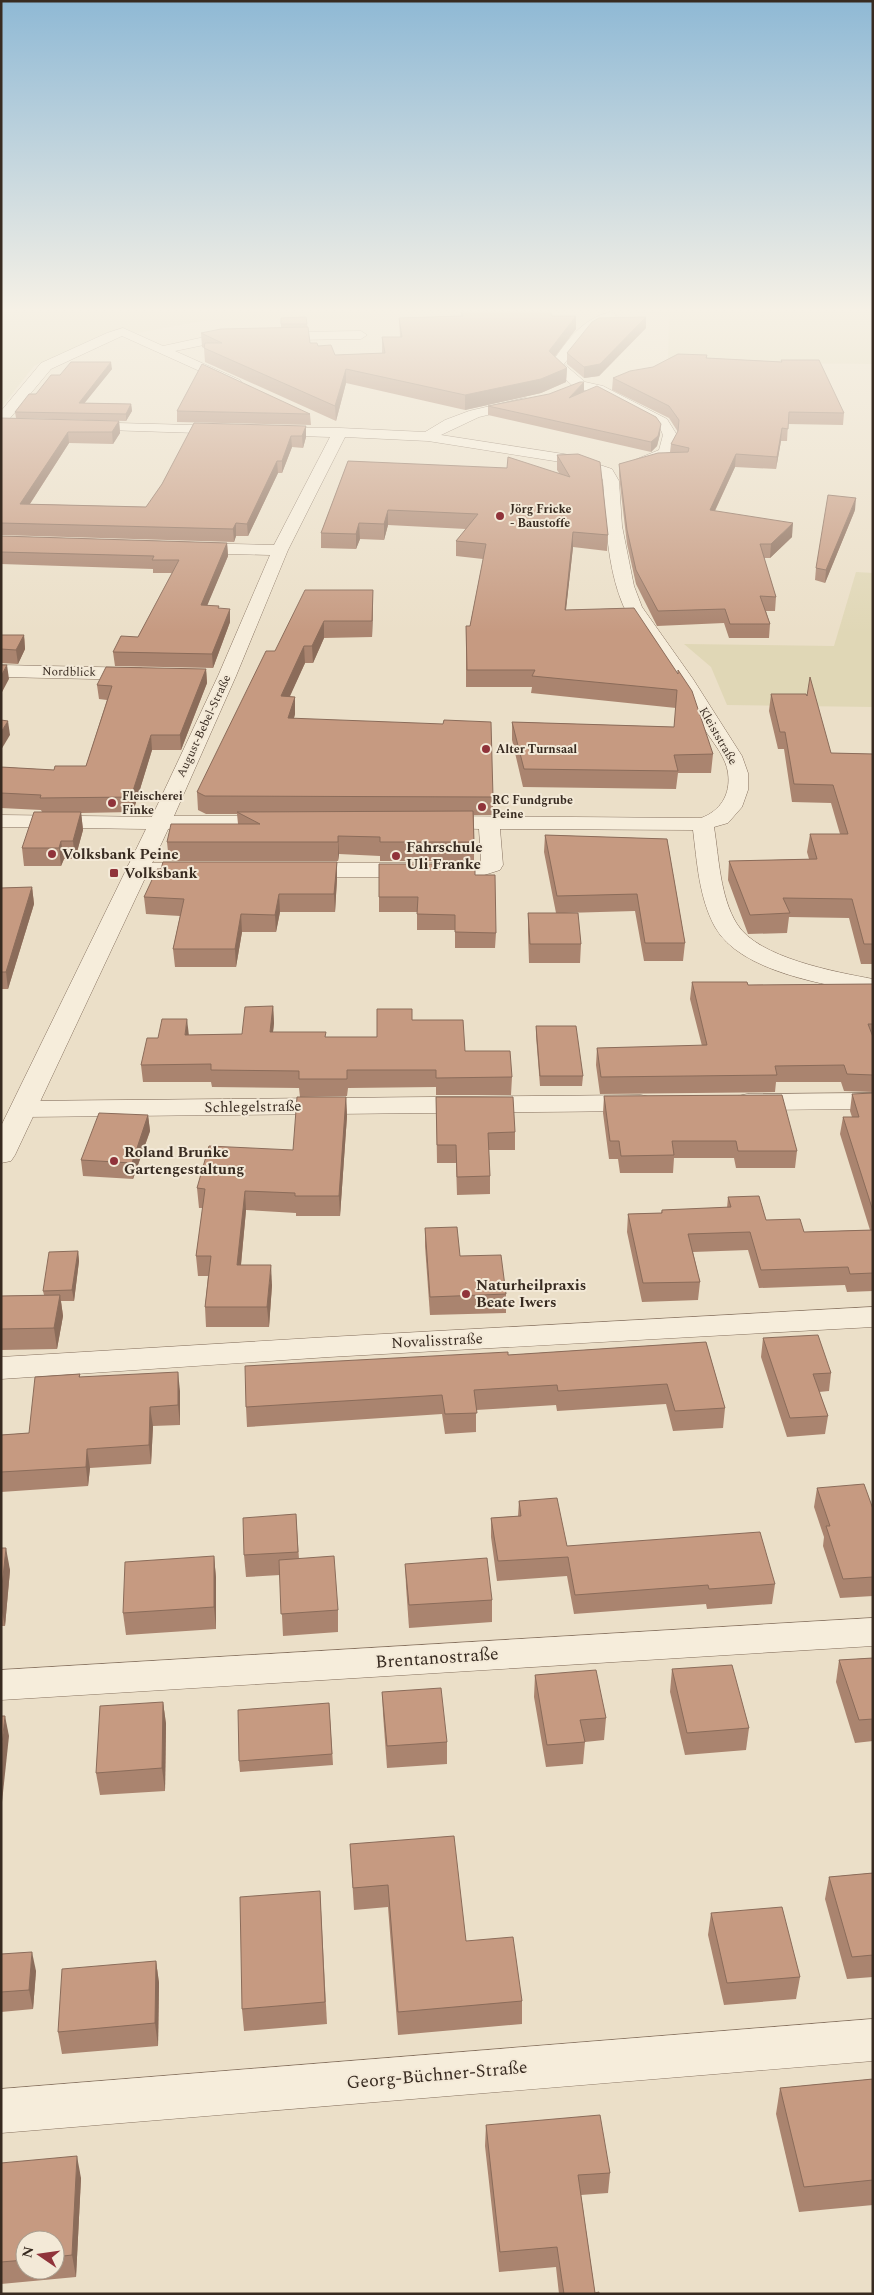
<svg xmlns="http://www.w3.org/2000/svg" width="874" height="2295" viewBox="0 0 874 2295" font-family="Spectral,serif">
	<rect width="100%" height="100%" fill="#ebdfc8"/>
	<g fill="#e0d7b6">
		<polygon points="1,312 370,312 370,319 208,320 137,333 125,329 110,331 34,366 1,408"/>
		<polygon points="633,312 873,312 873,364 668,362 669,316"/>
		<polygon points="856,572 873,573 873,707 727,705 711,667 684,644 834,646"/>
	</g>
	<g fill="none" stroke-linecap="round" stroke-linejoin="round">
		<defs>
			<g id="minor">
				<path d="M610 312 614 313 616 316 614 319 590 331 564 364 585 382 603 386 667 419 677 435 671 455 661 461 630 472 625 470 622 467 625 464 659 450 663 435 660 428 594 392 575 388 550 365C567 341 580 320 610 312Z"/>
				<polygon points="123,328 163,346 223,333 361,331 367,335 361,339 223,341 175,351 240,380 242,383 235,387 122,336 51,369 6,423 1,424 1,411 41,363 107,333"/>
				<path d="M525 398 530 399 532 402 530 405 479 417 441 435 570 455 612 469 619 481 622 526 634 586 642 607 693 679 742 756 748 773V790L742 807 728 823 714 827C719 858 720 897 737 924 758 958 836 972 873 979V993C826 985 740 972 715 927 699 898 697 862 693 830L500 829 503 865 500 870 478 877H300L292 875 289 870 292 865 300 863H476L481 862 479 829 428 827 425 822 428 817 436 816 701 818C720 811 731 795 728 773 726 758 715 745 707 733 691 706 676 680 658 655 647 639 631 623 623 605 607 567 606 522 603 481L601 475 567 463 428 441 345 437 288 550 236 676 174 816H276L284 817 287 822 284 827 276 828 160 829 152 828 149 823 218 676 270 555 189 553 183 552 181 548 183 544 189 543 274 545 330 437 269 435 264 434 262 431 264 428H340L425 432 445 420 469 411Z"/>
				<polygon points="81,422 228,426 235,430 228,434 76,429 74,426 76,423"/>
				<polygon points="1,665 141,668 148,670 150,674 148,678 141,680 1,677"/>
				<polygon points="136,863 194,863 202,865 205,870 202,875 194,877 136,877 128,875 125,870 128,865"/>
				<polygon points="873,1093 873,1109 747,1110 738,1108 734,1102 738,1096 747,1094"/>
				<polygon points="641,1095 650,1097 654,1103 650,1109 641,1111 23,1117 14,1115 10,1109 14,1103 23,1101"/>
				<polygon points="873,1307 873,1327 329,1357 1,1379 1,1357 329,1337"/>
				<polygon points="873,1618 873,1646 1,1700 1,1670"/>
				<polygon points="873,2019 873,2061 1,2133 1,2089"/>
			</g>
			<polygon id="tertiary" points="1,815 160,817 168,818 171,823 15,1155 11,1161 1,1163 1,1126 146,829 1,827"/>
		</defs>
		<use href="#minor" stroke="#86715f" stroke-width="1"/>
		<use href="#tertiary" stroke="#86715f" stroke-width="1"/>
		<use href="#minor" fill="#f6eddb" fill-rule="evenodd"/>
		<use href="#tertiary" fill="#f6eddb" fill-rule="evenodd"/>
	</g>
	<g fill="#aa846f" fill-rule="evenodd">
		<polygon points="461,312 552,316 576,329 555,357 567,368 566,382 541,393 465,410 346,383 336,421 205,362 204,348 202,347 201,333 281,328 281,318 306,317 310,343 318,346 335,355 382,353 382,337 400,337 399,318 461,316"/>
		<polygon points="646,328 599,376 584,378 567,364 567,353"/>
		<polygon points="707,355 707,358 781,362 781,360 844,413 843,425 788,424 787,441 781,441 776,469 735,467 715,511 792,537 770,558 764,558 776,597 775,611 766,611 770,624 769,638 729,638 724,623 657,626 636,584 627,544 619,476 619,464 670,452 671,444 678,432 669,418 612,390 613,378 653,367"/>
		<polygon points="112,369 84,403 131,404 132,411 126,421 16,418 15,412 60,375"/>
		<polygon points="584,392 660,434 657,446 651,452 488,415 488,406"/>
		<polygon points="177,411 310,414 311,425 177,422"/>
		<polygon points="1,418 119,421 120,433 113,444 69,443 30,504 146,507 306,426 306,437 303,448 292,447 282,473 278,473 248,536 236,536 234,542 1,535"/>
		<polygon points="557,455 608,535 607,551 573,547 566,610 634,608 713,754 711,773 678,773 676,789 523,787 512,740 512,722 674,727 676,708 531,693 532,687 466,687 466,626 470,626 483,559 456,556 456,541 466,529 388,525 384,540 360,539 356,549 321,548 321,533 348,461 559,473 557,470"/>
		<polygon points="855,510 825,583 815,580 816,568"/>
		<polygon points="1,536 227,543 228,556 207,605 219,609 230,609 230,622 213,668 115,666 113,652 138,637 172,573 153,573 153,569 1,564"/>
		<polygon points="373,590 373,606 372,637 324,638 313,663 305,663 289,697 295,697 295,714 294,718 493,797 493,815 474,815 474,861 380,861 380,856 339,854 338,861 169,861 167,842 238,824 237,814 206,814 198,810 197,792 275,651"/>
		<polygon points="1,635 24,635 25,649 18,664 1,663"/>
		<polygon points="206,669 207,683 181,750 152,750 133,812 81,813 83,830 75,859 64,859 61,866 24,866 22,848 42,812 41,810 1,808 1,767 54,770 86,766 107,700 99,699 97,685"/>
		<polygon points="771,694 831,753 873,754 873,964 861,964 849,918 789,917 787,933 748,934 728,880 729,861 809,859 807,852 810,834 840,834 831,803 792,802 784,749 778,749 769,711"/>
		<polygon points="545,835 667,839 685,943 683,961 644,961 635,911 565,913 581,944 580,963 529,963 528,932 528,913 556,913 544,852"/>
		<polygon points="337,862 337,879 335,912 280,912 276,932 242,932 236,967 175,967 173,949 180,916 146,914 144,897 161,869"/>
		<polygon points="475,875 496,933 495,948 455,948 455,930 417,930 417,912 379,912 379,897"/>
		<polygon points="32,887 34,904 8,989 1,989 1,888"/>
		<polygon points="692,982 748,985 873,984 873,1092 844,1091 841,1082 776,1082 775,1092 600,1094 596,1065 597,1048 702,1046 690,999"/>
		<polygon points="273,1006 274,1023 273,1032 326,1037 377,1037 412,1020 465,1051 512,1077 511,1095 436,1095 436,1087 348,1088 347,1096 300,1097 299,1088 212,1087 211,1082 143,1082 141,1065 158,1038 189,1035 242,1034"/>
		<polygon points="536,1026 583,1076 582,1086 540,1086 536,1036"/>
		<polygon points="873,1093 873,1291 847,1292 845,1285 759,1288 748,1250 693,1252 700,1282 698,1300 642,1302 627,1232 628,1214 661,1213 662,1210 727,1208 728,1197 766,1220 804,1232 870,1230 840,1134 843,1117 852,1117 850,1111 852,1094"/>
		<polygon points="604,1096 797,1151 795,1168 736,1168 734,1158 674,1158 673,1173 620,1173 618,1159 609,1159 603,1113"/>
		<polygon points="346,1097 347,1116 340,1216 296,1216 296,1213 246,1210 241,1265 272,1285 269,1327 206,1327 205,1307 208,1276 198,1276 196,1256 203,1208 199,1208 197,1188 293,1150"/>
		<polygon points="436,1097 515,1132 515,1150 489,1150 490,1176 490,1194 457,1195 456,1163 437,1163"/>
		<polygon points="148,1115 150,1131 133,1179 83,1176 81,1160"/>
		<polygon points="425,1228 506,1294 506,1313 430,1315 425,1246"/>
		<polygon points="78,1251 79,1261 74,1301 61,1301 63,1316 57,1349 1,1350 1,1296 44,1295 43,1291"/>
		<polygon points="763,1338 831,1373 829,1391 819,1392 828,1416 825,1434 787,1437 761,1357"/>
		<polygon points="706,1342 725,1408 723,1428 673,1431 666,1404 557,1411 556,1405 476,1410 476,1432 445,1434 442,1414 247,1427 246,1407 508,1355"/>
		<polygon points="80,1374 80,1377 180,1391 180,1425 153,1426 151,1464 90,1468 88,1486 1,1492 1,1435 29,1433"/>
		<polygon points="817,1488 873,1509 873,1596 840,1598 823,1546 824,1537 814,1507"/>
		<polygon points="519,1501 567,1546 775,1584 772,1604 707,1609 706,1604 574,1614 567,1576 497,1581 491,1537 491,1518 518,1516"/>
		<polygon points="296,1514 299,1559 338,1610 338,1632 283,1636 280,1575 246,1577 244,1555"/>
		<polygon points="1,1548 10,1570 5,1626 1,1626"/>
		<polygon points="214,1556 216,1578 216,1629 126,1635 123,1613"/>
		<polygon points="405,1564 492,1600 492,1622 409,1628 406,1586"/>
		<polygon points="873,1658 873,1741 855,1743 836,1682 839,1660"/>
		<polygon points="672,1669 749,1728 746,1750 685,1755 670,1692"/>
		<polygon points="535,1675 606,1718 604,1740 585,1742 583,1764 546,1767 534,1697"/>
		<polygon points="382,1692 447,1742 447,1764 387,1768 383,1714"/>
		<polygon points="163,1702 166,1724 165,1791 100,1795 96,1773"/>
		<polygon points="329,1703 333,1765 240,1772 239,1761"/>
		<polygon points="350,1844 466,1941 522,2001 522,2024 398,2035 388,1907 354,1910"/>
		<polygon points="873,1873 873,1977 847,1979 825,1899 829,1877"/>
		<polygon points="320,1891 327,2024 244,2031 242,2009"/>
		<polygon points="711,1913 800,1977 796,1999 724,2005 708,1935"/>
		<polygon points="1,1954 36,1971 33,2009 1,2012"/>
		<polygon points="156,1961 159,1983 158,2046 62,2054 58,2032"/>
		<polygon points="873,2079 873,2205 799,2212 776,2114 780,2088"/>
		<polygon points="486,2125 610,2173 608,2193 581,2195 595,2293 599,2294 559,2294 556,2267 499,2272 485,2146"/>
		<path d="M1 2163 81 2178 76 2277 1 2284ZM25 2240H55V2270H25Z"/>
	</g>
	<g fill="#8b6c5a">
		<polygon points="576,316 576,329 548,365 549,351"/>
		<polygon points="646,317 646,328 599,376 584,378 584,367"/>
		<polygon points="111,362 112,369 79,410 79,403"/>
		<polygon points="567,368 566,382 541,393 465,410 465,395"/>
		<polygon points="346,369 346,383 336,421 335,406"/>
		<polygon points="584,382 584,392 569,398"/>
		<polygon points="131,404 132,411 126,421 126,414"/>
		<polygon points="119,421 120,433 113,444 112,432"/>
		<polygon points="661,424 660,434 657,446 651,452 651,442"/>
		<polygon points="306,426 306,437 303,448 302,436"/>
		<polygon points="782,428 781,441 776,469 777,457"/>
		<polygon points="68,432 69,443 22,516 20,504"/>
		<polygon points="291,436 292,447 282,473 282,461"/>
		<polygon points="736,454 735,467 709,523 710,510"/>
		<polygon points="277,461 278,473 248,536 247,524"/>
		<polygon points="856,498 855,510 825,583 826,570"/>
		<polygon points="388,510 388,525 384,540 384,524"/>
		<polygon points="236,523 236,536 234,542 233,529"/>
		<polygon points="359,523 360,539 356,549 356,534"/>
		<polygon points="793,523 792,537 770,558 771,544"/>
		<polygon points="573,532 573,547 564,626 565,610"/>
		<polygon points="227,543 228,556 202,618 201,605"/>
		<polygon points="373,590 373,606 372,637 372,621"/>
		<polygon points="230,609 230,622 213,668 212,654"/>
		<polygon points="324,621 324,638 313,663 312,646"/>
		<polygon points="24,635 25,649 18,664 16,650"/>
		<polygon points="304,646 305,663 282,714 281,696"/>
		<polygon points="7,665 9,679 1,694 1,676"/>
		<polygon points="206,669 207,683 181,750 180,735"/>
		<polygon points="295,697 295,714 289,735 288,718"/>
		<polygon points="8,721 10,735 1,750 1,732"/>
		<polygon points="151,735 152,750 133,812 131,797"/>
		<polygon points="81,812 83,830 75,859 73,841"/>
		<polygon points="338,836 339,854 338,861"/>
		<polygon points="61,841 64,859 61,866 59,848"/>
		<polygon points="337,862 337,879 335,912 334,894"/>
		<polygon points="32,887 34,904 8,989 6,972"/>
		<polygon points="279,894 280,912 276,932 275,915"/>
		<polygon points="241,914 242,932 236,967 235,949"/>
		<polygon points="273,1006 274,1023 271,1049 270,1032"/>
		<polygon points="187,1019 189,1036 185,1035"/>
		<polygon points="346,1097 347,1116 340,1216 339,1196"/>
		<polygon points="148,1115 150,1131 133,1179 132,1163"/>
		<polygon points="245,1191 246,1210 239,1285 237,1265"/>
		<polygon points="78,1251 79,1261 74,1301 72,1290"/>
		<polygon points="271,1265 272,1285 269,1327 267,1307"/>
		<polygon points="60,1295 63,1316 57,1349 54,1328"/>
		<polygon points="178,1372 180,1391 180,1425 178,1405"/>
		<polygon points="150,1407 153,1426 151,1464 149,1445"/>
		<polygon points="87,1449 90,1468 88,1486 86,1467"/>
		<polygon points="6,1548 10,1570 5,1626 1,1608 1,1596"/>
		<polygon points="214,1556 216,1578 216,1629 214,1607"/>
		<polygon points="163,1702 166,1724 165,1791 162,1768"/>
		<polygon points="5,1716 9,1736 2,1802 1,1795 1,1753"/>
		<polygon points="32,1952 36,1971 33,2009 29,1990"/>
		<polygon points="156,1961 159,1983 158,2046 155,2023"/>
		<polygon points="77,2156 81,2178 76,2277 72,2255"/>
	</g>
	<g fill="#c69a81" stroke="#8b6c5a">
		<polygon points="461,312 550,312 552,316 576,316 549,351 567,368 541,379 465,395 346,369 335,406 204,348 205,343 222,343 201,333 221,329 308,327 310,343 317,343 318,346 331,345 335,355 385,353 382,337 402,337 399,318 463,316"/>
		<polygon points="306,317 307,324 281,324 281,318"/>
		<polygon points="646,317 600,364 584,367 567,353 592,322 599,318"/>
		<polygon points="678,354 707,355 706,358 782,362 781,360 819,360 844,413 789,412 788,429 782,428 777,457 736,454 710,510 793,523 771,544 760,544 776,597 760,596 770,624 730,624 725,609 658,611 636,570 627,530 619,464 658,453 688,452 689,448 671,444 678,431 679,420 669,406 613,378 630,371 653,367"/>
		<polygon points="71,362 111,362 79,403 131,404 126,414 15,412 29,394 36,394 51,375 60,375"/>
		<polygon points="202,364 310,414 177,411"/>
		<polygon points="580,382 584,382 569,398 597,386 656,417 661,424 658,436 651,442 488,406 549,394"/>
		<polygon points="1,418 119,421 112,432 68,432 20,504 146,507 162,484 194,423 306,426 302,436 291,436 282,461 277,461 247,524 236,523 233,529 1,523"/>
		<polygon points="578,454 600,462 608,535 573,532 565,610 634,608 678,674 678,670 692,691 713,754 674,755 678,771 524,769 512,722 674,727 677,690 532,676 535,670 467,670 466,626 470,626 486,544 456,541 478,514 388,510 384,524 359,523 356,534 321,533 348,461 507,468 508,457 570,477 557,455"/>
		<polygon points="828,495 856,498 826,570 816,568"/>
		<polygon points="1,536 227,543 201,605 219,606 218,608 230,609 212,654 113,652 121,636 138,637 179,560 152,560 154,556 1,552"/>
		<polygon points="305,590 373,590 372,621 324,621 312,646 304,646 281,696 295,697 288,718 443,724 444,720 491,722 493,797 205,796 197,792 266,651 275,651"/>
		<polygon points="1,635 24,635 16,650 1,649"/>
		<polygon points="1,665 7,665 1,676"/>
		<polygon points="106,667 206,669 180,735 151,735 131,797 40,798 41,795 1,793 1,767 54,770 55,766 86,766 112,686 97,685"/>
		<polygon points="810,677 831,753 873,754 873,944 864,944 852,899 783,898 790,913 750,915 729,861 817,859 810,834 848,834 833,785 794,784 785,732 780,732 771,694 806,694 807,696"/>
		<polygon points="1,720 8,721 1,732"/>
		<polygon points="473,811 474,842 380,842 380,837 338,836 338,842 167,842 171,824 260,824 237,812"/>
		<polygon points="34,812 81,812 73,841 61,841 59,848 22,848"/>
		<polygon points="545,835 667,839 685,943 645,943 637,894 557,896"/>
		<polygon points="163,862 337,862 334,894 279,894 275,915 241,914 235,949 173,949 184,899 144,897 157,869 161,869"/>
		<polygon points="379,864 475,864 475,875 495,875 496,933 455,932 455,915 417,914 418,897 379,897"/>
		<polygon points="32,887 6,972 1,972 1,888"/>
		<polygon points="528,913 578,913 581,944 530,944"/>
		<polygon points="692,982 747,982 748,985 873,984 873,1024 868,1024 873,1037 873,1075 847,1074 844,1065 775,1066 777,1075 601,1077 597,1048 707,1045"/>
		<polygon points="273,1006 270,1032 326,1032 325,1037 377,1037 377,1009 412,1009 412,1020 463,1020 465,1051 510,1051 512,1077 436,1078 436,1070 347,1070 347,1079 299,1079 299,1071 211,1070 211,1064 141,1065 147,1038 158,1038 162,1019 187,1019 185,1035 242,1034 245,1007"/>
		<polygon points="536,1026 576,1026 583,1076 540,1076"/>
		<polygon points="873,1093 873,1211 843,1117 859,1117 852,1094"/>
		<polygon points="782,1095 797,1151 738,1151 736,1141 672,1141 674,1155 621,1156 619,1141 610,1141 604,1096"/>
		<polygon points="297,1097 346,1097 339,1196 295,1196 295,1193 245,1191 237,1265 271,1265 267,1307 205,1307 211,1256 196,1256 205,1189 197,1188 209,1146 293,1150"/>
		<polygon points="436,1097 513,1097 515,1132 488,1133 490,1176 457,1177 456,1145 437,1145"/>
		<polygon points="99,1113 148,1115 132,1163 81,1160"/>
		<polygon points="759,1196 766,1220 800,1219 804,1232 873,1230 873,1273 850,1274 848,1267 761,1270 750,1232 688,1234 700,1282 643,1283 628,1214 662,1213 662,1210 731,1207 728,1197"/>
		<polygon points="457,1227 460,1256 501,1255 506,1294 430,1297 425,1228"/>
		<polygon points="78,1251 72,1290 43,1291 49,1252"/>
		<polygon points="60,1295 54,1328 1,1329 1,1296"/>
		<polygon points="818,1335 831,1373 813,1374 828,1416 790,1418 763,1338"/>
		<polygon points="706,1342 725,1408 675,1411 667,1384 558,1391 557,1385 474,1390 477,1413 445,1414 442,1395 246,1407 245,1366 508,1352 508,1355"/>
		<polygon points="178,1372 178,1405 150,1407 149,1445 87,1449 86,1467 1,1472 1,1435 29,1433 35,1377 80,1374 79,1377"/>
		<polygon points="864,1484 873,1509 873,1577 843,1579 826,1526 830,1526 817,1488"/>
		<polygon points="557,1498 567,1546 760,1532 775,1584 709,1589 708,1585 575,1595 568,1557 498,1561 491,1518 521,1516 519,1501"/>
		<polygon points="296,1514 298,1552 244,1555 243,1518"/>
		<polygon points="1,1548 6,1548 1,1596"/>
		<polygon points="214,1556 214,1607 123,1613 125,1562"/>
		<polygon points="334,1556 338,1610 281,1614 279,1560"/>
		<polygon points="487,1558 492,1600 409,1605 405,1564"/>
		<polygon points="873,1658 873,1719 859,1720 839,1660"/>
		<polygon points="732,1665 749,1728 687,1733 672,1669"/>
		<polygon points="596,1670 606,1718 580,1720 585,1742 547,1745 535,1675"/>
		<polygon points="441,1688 447,1742 387,1746 382,1692"/>
		<polygon points="163,1702 162,1768 96,1773 100,1706"/>
		<polygon points="329,1703 332,1754 239,1761 238,1710"/>
		<polygon points="1,1716 5,1716 1,1753"/>
		<polygon points="454,1836 466,1941 513,1937 522,2001 398,2012 388,1885 353,1888 350,1844"/>
		<polygon points="873,1873 873,1955 852,1957 829,1877"/>
		<polygon points="320,1891 325,2002 242,2009 240,1897"/>
		<polygon points="782,1907 800,1977 727,1983 711,1913"/>
		<polygon points="32,1952 29,1990 1,1992 1,1954"/>
		<polygon points="156,1961 155,2023 58,2032 62,1969"/>
		<polygon points="873,2079 873,2180 804,2187 780,2088"/>
		<polygon points="600,2115 610,2173 578,2175 595,2293 599,2292 599,2294 564,2294 557,2247 500,2252 486,2125"/>
		<polygon points="77,2156 72,2255 55,2257 55,2240 25,2240 25,2260 1,2262 1,2163"/>
	</g>
	<linearGradient id="sky" x2="0" y2="1"><stop stop-color="#8fb9d5"/><stop offset="0.49" stop-color="#f6f1e6"/><stop offset="1" stop-color="#f6f1e6" stop-opacity="0"/></linearGradient>
	<rect width="874" height="633" fill="url(#sky)"/>
	<g fill="#90333a" stroke="#f3e9d7" stroke-width="2">
		<circle cx="500" cy="516" r="5"/>
		<circle cx="486" cy="749" r="5"/>
		<circle cx="112" cy="803" r="5"/>
		<circle cx="482" cy="807" r="5"/>
		<circle cx="52" cy="854" r="5"/>
		<circle cx="396" cy="856" r="5"/>
		<rect x="109" y="868" width="10" height="10" rx="2.5"/>
		<circle cx="114" cy="1161" r="5"/>
		<circle cx="466" cy="1294" r="5"/>
	</g>
	<g text-anchor="middle" dominant-baseline="central" stroke-width="4" stroke-linejoin="round" paint-order="stroke">
		<g font-size="12" font-weight="bold" fill="#382b21" stroke="#f3e9d7" text-anchor="start">
			<text x="510" y="509">Jörg Fricke<tspan x="510" dy="14">- Baustoffe</tspan></text>
			<text x="496" y="749">Alter Turnsaal</text>
			<text x="122" y="796">Fleischerei<tspan x="122" dy="14">Finke</tspan></text>
			<text x="492" y="800">RC Fundgrube<tspan x="492" dy="14">Peine</tspan></text>
		</g>
		<g font-size="12" fill="#382b21" stroke="#f3e9d7">
			<text transform="translate(69 672) rotate(1)">Nordblick</text>
			<text transform="translate(204 726) rotate(-65)">August-Bebel-Straße</text>
			<text transform="translate(718 736) rotate(60)">Kleiststraße</text>
		</g>
		<g font-size="15" font-weight="bold" fill="#382b21" stroke="#f3e9d7" text-anchor="start">
			<text x="406" y="847">Fahrschule<tspan x="406" dy="17">Uli Franke</tspan></text>
			<text x="62" y="854">Volksbank Peine</text>
			<text x="124" y="873">Volksbank</text>
			<text x="124" y="1152">Roland Brunke<tspan x="124" dy="17">Gartengestaltung</tspan></text>
			<text x="476" y="1285">Naturheilpraxis<tspan x="476" dy="17">Beate Iwers</tspan></text>
		</g>
		<g font-size="15" fill="#382b21" stroke="#f3e9d7">
			<text transform="translate(253 1107) rotate(-1)">Schlegelstraße</text>
			<text transform="translate(437 1341) rotate(-3)">Novalisstraße</text>
		</g>
		<g font-size="18" fill="#382b21" stroke="#f3e9d7">
			<text transform="translate(437 1658) rotate(-4)">Brentanostraße</text>
			<text transform="translate(437 2075) rotate(-5)">Georg-Büchner-Straße</text>
		</g>
	</g>
	<rect width="874" height="2295" fill="none" stroke="#382b21" stroke-width="5"/>
	<g transform="translate(40 2255) rotate(283)"><circle r="24" fill="#f3e9d7" stroke="#a89d8e"/>
	<path d="M0-4L9 19L0 12L-9 19Z" fill="#90333a"/>
	<text y="-8" font-size="14" font-weight="bold" text-anchor="middle" fill="#382b21">N</text>
	</g>
</svg>
